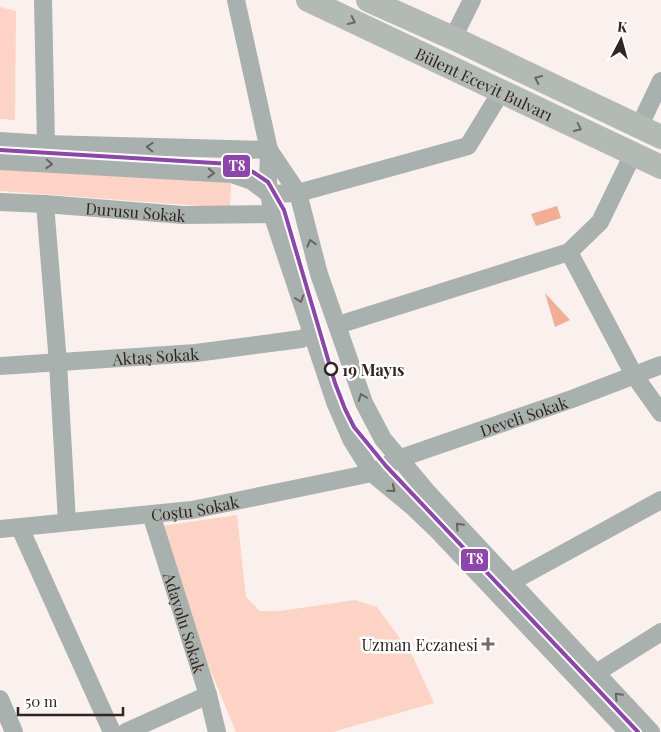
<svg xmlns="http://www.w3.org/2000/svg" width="661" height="732" viewBox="0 0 661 732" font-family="'Playfair Display',serif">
	<rect width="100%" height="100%" fill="#faf1ee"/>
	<g fill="#fcd3c4">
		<polygon points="0,7 16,11 15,120 0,119"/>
		<polygon points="0,164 231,182 230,208 0,191"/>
		<polygon points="237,515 246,597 260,611 280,611 355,600 377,607 412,655 434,703 333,732 236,732 200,645 162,526"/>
	</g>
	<g fill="#f1ae95">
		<polygon points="557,206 561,218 536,226 531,214"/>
		<polygon points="545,293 570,320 555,327"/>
	</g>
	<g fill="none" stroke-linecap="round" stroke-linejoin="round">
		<g stroke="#a8b1ad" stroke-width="18">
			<polyline points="43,0 46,144"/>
			<polyline points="236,0 269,150 268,182 272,214 335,402 351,439 372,473 413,507 438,531 628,732"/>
			<polyline points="453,38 472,0"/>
			<polyline points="639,127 661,81"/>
			<polyline points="0,141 46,144 269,150"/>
			<polyline points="269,150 298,193 319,274 354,374 364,403 383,439 428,493 651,732"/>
			<polyline points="0,161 232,174 252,181 269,194 298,193 468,146 501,92"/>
			<path id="s1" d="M0 202 45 204 183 215 272 214"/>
			<polyline points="45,204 58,363 67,522"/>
			<polyline points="569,252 634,375 661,413"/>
			<polyline points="338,325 569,252 600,222 633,154"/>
			<path id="s2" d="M0 366 196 353 301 339 312 334"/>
			<path id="s3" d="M151 514 208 695 217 732"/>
			<polyline points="20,528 112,732"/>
			<path id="s4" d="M0 529 192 510 372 473 398 459 572 399 661 365"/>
			<polyline points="511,582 661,500"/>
			<polyline points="596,673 661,632"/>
			<polyline points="0,699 14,732"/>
			<polyline points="126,732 208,695"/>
		</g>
		<g stroke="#b3bab5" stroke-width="24">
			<path id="s5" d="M308 0 661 167"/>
			<polyline points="368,0 453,38 661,137"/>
		</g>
		<defs>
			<polyline id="tram-1" points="0,150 231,164 253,172 268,182 284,210 335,383 345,409 354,427 386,466 638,732"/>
		</defs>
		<use href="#tram-1" stroke="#fff" stroke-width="8"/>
		<use href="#tram-1" stroke="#8e44ad" stroke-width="4"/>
	</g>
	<defs><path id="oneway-chevron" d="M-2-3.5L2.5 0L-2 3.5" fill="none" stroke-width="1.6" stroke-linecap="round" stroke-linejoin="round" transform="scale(1.25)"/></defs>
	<g stroke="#6c6863">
		<use href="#oneway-chevron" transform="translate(352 21) rotate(25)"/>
		<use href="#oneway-chevron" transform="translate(538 79) rotate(-155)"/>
		<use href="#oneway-chevron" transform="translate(578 128) rotate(25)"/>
	</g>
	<g stroke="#67645f">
		<use href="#oneway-chevron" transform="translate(150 147) rotate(-178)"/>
		<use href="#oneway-chevron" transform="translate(49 164) rotate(4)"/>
		<use href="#oneway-chevron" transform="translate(211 173) rotate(3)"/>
		<use href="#oneway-chevron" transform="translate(311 243) rotate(-105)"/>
		<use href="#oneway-chevron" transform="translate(300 299) rotate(72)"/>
		<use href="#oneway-chevron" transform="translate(362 397) rotate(-111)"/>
		<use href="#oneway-chevron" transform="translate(392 489) rotate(39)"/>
		<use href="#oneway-chevron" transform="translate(459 526) rotate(-133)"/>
		<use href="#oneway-chevron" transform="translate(618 696) rotate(-133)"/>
	</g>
	<circle fill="#fff" stroke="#322520" stroke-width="2.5" cx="331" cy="369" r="6"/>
	<path fill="#786c68" stroke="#fff" stroke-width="2" d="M485.5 636.5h5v5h5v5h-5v5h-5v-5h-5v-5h5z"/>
	<g text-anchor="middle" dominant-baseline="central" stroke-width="5" stroke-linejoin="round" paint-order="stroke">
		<g font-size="16" fill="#322520" stroke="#fff">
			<text stroke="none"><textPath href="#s5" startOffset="195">Bülent Ecevit Bulvarı</textPath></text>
			<text stroke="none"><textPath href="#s1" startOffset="136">Durusu Sokak</textPath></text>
			<text stroke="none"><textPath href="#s2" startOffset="156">Aktaş Sokak</textPath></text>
			<text stroke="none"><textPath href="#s4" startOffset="539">Develi Sokak</textPath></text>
			<text stroke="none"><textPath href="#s4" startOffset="196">Coştu Sokak</textPath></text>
			<text stroke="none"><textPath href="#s3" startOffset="114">Adayolu Sokak</textPath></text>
		</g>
		<g font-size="16" font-weight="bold" fill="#322520" stroke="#fff" text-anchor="start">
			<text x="342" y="369">19 Mayıs</text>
		</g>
		<g font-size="16" fill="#322520" stroke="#fff" text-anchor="end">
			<text x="478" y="644">Uzman Eczanesi</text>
		</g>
	</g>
	<g stroke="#fff" stroke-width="2">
		<rect x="222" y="154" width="29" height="24" rx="5" fill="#8e44ad"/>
		<rect x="460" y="548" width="29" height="24" rx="5" fill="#8e44ad"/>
	</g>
	<g font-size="14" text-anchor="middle" font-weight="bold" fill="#fff">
		<text x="237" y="171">T8</text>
		<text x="475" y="564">T8</text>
	</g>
	<g transform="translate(621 40) rotate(6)" stroke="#ffffff" stroke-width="4" paint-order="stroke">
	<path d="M0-4L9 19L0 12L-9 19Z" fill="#322520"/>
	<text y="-8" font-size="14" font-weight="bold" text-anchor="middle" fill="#322520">K</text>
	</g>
	<path d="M18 707v8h105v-8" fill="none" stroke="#322520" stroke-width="2.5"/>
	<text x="25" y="707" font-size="15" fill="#322520" stroke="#ffffff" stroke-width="4" paint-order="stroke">50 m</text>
</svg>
